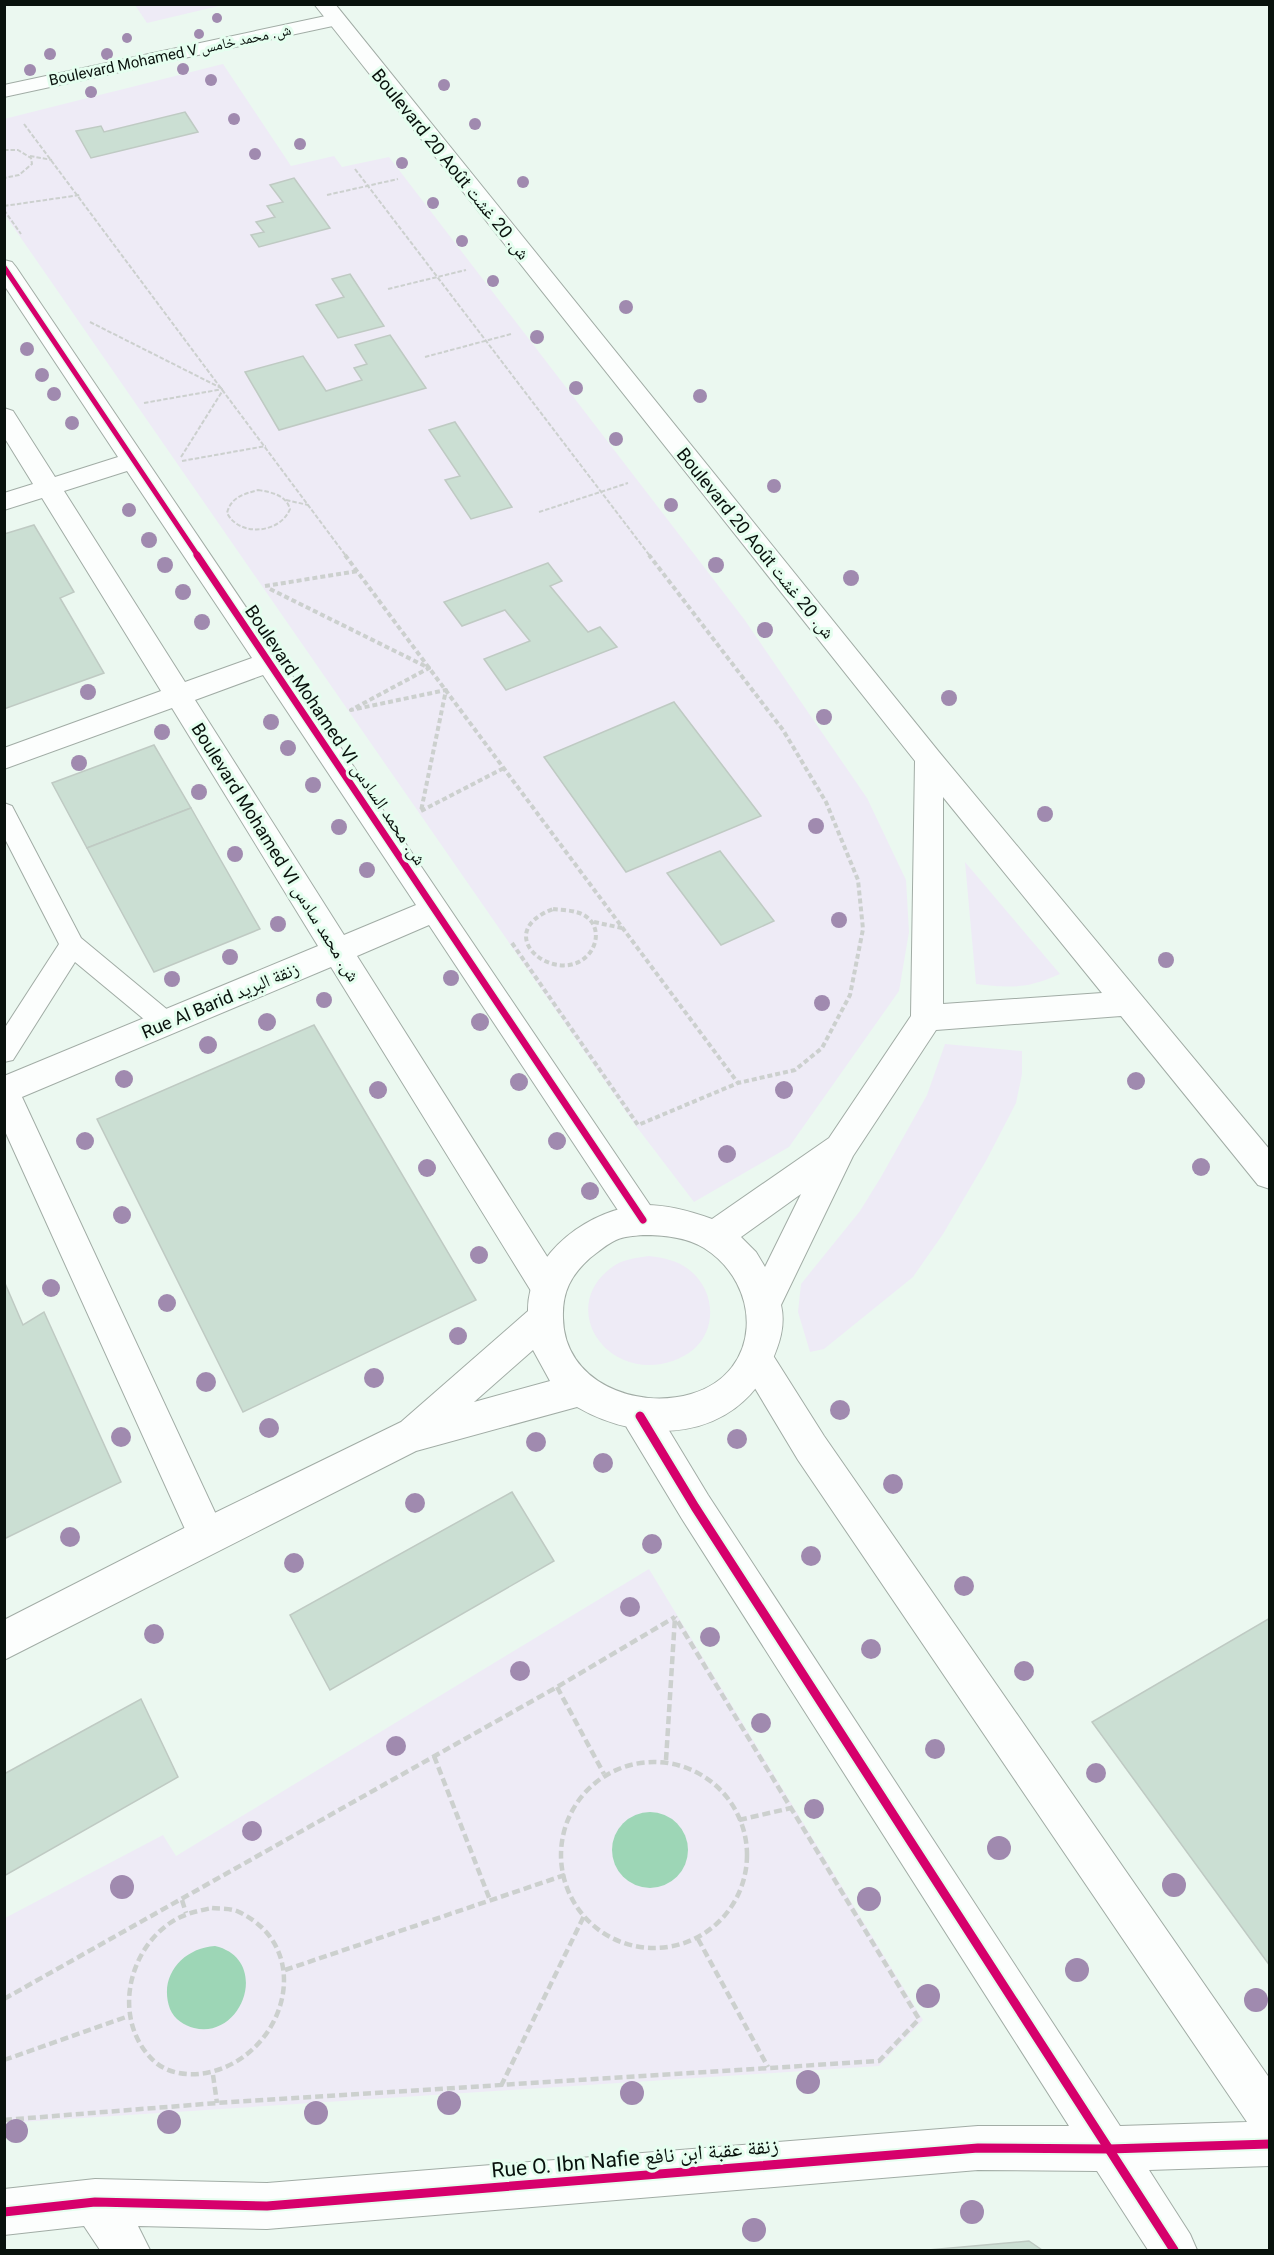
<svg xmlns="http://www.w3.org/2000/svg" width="1274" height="2255" viewBox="0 0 1274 2255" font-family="Roboto,'Noto Naskh Arabic',sans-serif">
	<rect width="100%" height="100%" fill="#ebf8f0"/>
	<g fill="#eeebf6">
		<polygon points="227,4 147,23 135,5 135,4"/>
		<polygon points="223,64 291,166 334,156 342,167 389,157 744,619 867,798 906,880 909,932 899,991 789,1147 694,1202 636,1126 5,215 4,119"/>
		<path d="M965 862 1060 974C1026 989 1011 988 976 984Z"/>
		<polygon points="945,1044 1022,1051 1022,1074 1016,1103 986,1161 943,1234 913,1277 824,1349 810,1352 798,1312 801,1284 860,1211 881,1177 927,1095"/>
		<path d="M649 1256C663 1258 677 1260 688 1269 713 1287 719 1325 695 1348 683 1359 665 1365 649 1365 596 1365 564 1303 611 1268 622 1259 636 1258 649 1256Z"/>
		<polygon points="649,1569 923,2020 879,2066 5,2123 5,1918 163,1835 176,1856"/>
	</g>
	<g fill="#9dd6b6">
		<circle cx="650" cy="1850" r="38"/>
		<path d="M215 1946C271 1959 243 2040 194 2028 185 2026 174 2019 170 2009 158 1976 183 1948 215 1946Z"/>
	</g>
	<g fill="#cbdfd3" stroke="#bfcac3" stroke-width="1.5">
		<polygon points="185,112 198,132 91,158 76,131 101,126 104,132"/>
		<polygon points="294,178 330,228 259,247 251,235 264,232 256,222 275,217 267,206 283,202 270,185"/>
		<polygon points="350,274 384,326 338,338 316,305 344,297 332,279"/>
		<polygon points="390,335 426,388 279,430 245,372 303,356 326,391 362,380 354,368 367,364 355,345"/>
		<polygon points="455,422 512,507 471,519 445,480 460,476 429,430"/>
		<polygon points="34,525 74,592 60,598 104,673 4,709 4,534"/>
		<polygon points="548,563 562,581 550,586 588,632 600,627 617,647 506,690 484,659 530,641 505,610 462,626 444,602"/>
		<polygon points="674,702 761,816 626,872 544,757"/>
		<polygon points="154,745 191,808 87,848 52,783"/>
		<polygon points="191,808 260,929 154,972 87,848"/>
		<polygon points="720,851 774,921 721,945 667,873"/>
		<polygon points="314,1025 476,1300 243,1412 97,1119"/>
		<polygon points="4,1281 23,1325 44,1312 121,1482 4,1539"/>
		<polygon points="512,1492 554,1561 330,1690 290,1615"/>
		<polygon points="1270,1618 1270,1966 1092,1722"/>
		<polygon points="141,1699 178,1777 4,1876 4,1774"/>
		<polygon points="1029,2241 1042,2250 928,2250"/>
	</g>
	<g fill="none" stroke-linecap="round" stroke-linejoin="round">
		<defs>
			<polygon id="lane" points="4,803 12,806 81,938 175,1016 179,1023 175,1030 166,1033 157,1030 75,962 13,1060 4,1062 4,1029 59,944 4,837"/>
			<g id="street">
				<polygon points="335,14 342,16 345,20 342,24 4,97 4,85"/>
				<path d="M4 260 12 262 16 267 660 1220 655 1230 643 1235 631 1230 429 925 357 956 560 1277 565 1288 560 1299 548 1303 536 1299 331 967 22 1097 226 1536 220 1549 207 1554 194 1549 4 1129V1076L318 946 172 708 4 769V748L161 691 42 498 4 510V493L33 484 4 437V408L13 411 55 477 118 457 4 285ZM127 471 252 658 185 682 64 491ZM263 675 416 905 344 935 195 700Z"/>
				<polygon points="756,1344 769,1349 824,1436 1270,2079 1270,2166 1149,2170 1190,2234 1197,2250 1148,2250 1097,2171 978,2170 267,2229 138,2226 150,2250 100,2250 84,2226 4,2235 4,2189 95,2179 267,2183 978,2126 1069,2126 682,1519 627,1428 622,1416 627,1404 640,1399 653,1404 708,1495 1120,2126 1247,2122 798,1460 738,1360 743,1349"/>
			</g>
			<path id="secondary" d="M314 4H335L939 752 1270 1150V1189L1258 1185 1121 1016 936 1030 853 1156 781 1305C786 1326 779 1345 771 1363 735 1441 644 1446 577 1407L416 1451 4 1660V1620L194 1523 401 1422 528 1311C527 1253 592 1207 645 1205 668 1205 690 1211 712 1219L829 1138 911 1016 915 761ZM943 797 1102 993 943 1004ZM801 1194 765 1267 756 1252 741 1237ZM643 1235C664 1235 686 1237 704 1248 763 1285 763 1373 691 1394 636 1410 564 1382 563 1318 562 1292 571 1275 590 1258 598 1252 607 1244 616 1240 624 1236 634 1236 643 1235ZM533 1350 550 1381 474 1402Z"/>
		</defs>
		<use href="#lane" stroke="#a1aca5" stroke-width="2"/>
		<use href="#street" stroke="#a1aca5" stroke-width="2"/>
		<use href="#secondary" stroke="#a1aca5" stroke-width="2"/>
		<g stroke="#ccd0ce" stroke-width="2" stroke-dasharray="4.5 2" stroke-linecap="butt">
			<polyline points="24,124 346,556"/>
			<polyline points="4,150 18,150 31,158 32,164 19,175 4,178"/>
			<polyline points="30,156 52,160"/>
			<polyline points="355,169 650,556"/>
			<polyline points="327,195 398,179"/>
			<polyline points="4,206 80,195"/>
			<polyline points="4,210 21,234"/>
			<polyline points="388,289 466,270"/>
			<polyline points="90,322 223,389"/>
			<polyline points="425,357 511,334"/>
			<polyline points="144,403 223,389"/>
			<polyline points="181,457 223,390"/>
			<polyline points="182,461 266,446"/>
			<path d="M258 490C271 492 286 495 290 509 280 534 239 537 227 513 231 497 244 494 258 490Z"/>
			<polyline points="286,500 308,505"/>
			<polyline points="539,512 628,483"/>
		</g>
		<g stroke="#ccd0ce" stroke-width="4" stroke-dasharray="5 3" stroke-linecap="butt">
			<polyline points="345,555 738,1083"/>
			<polyline points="265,586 358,571"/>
			<polyline points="270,589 429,668 351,710 446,690 421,811"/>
			<polyline points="421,811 504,768"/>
			<path d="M553 909C560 910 569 910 576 912 597 917 602 939 588 955 557 988 488 934 553 909Z"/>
			<polyline points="594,922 622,928"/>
			<polyline points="512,943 638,1125 738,1083 795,1070 822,1048 850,995 863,929 858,880 826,802 783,730 649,555"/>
		</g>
		<g stroke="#ccd0ce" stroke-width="4.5" stroke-dasharray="8 4" stroke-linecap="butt">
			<polyline points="557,1687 604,1774"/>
			<polyline points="434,1756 490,1900"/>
			<polyline points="666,1760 675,1617"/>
			<circle cx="654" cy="1855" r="93"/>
			<polyline points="739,1820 791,1808"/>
			<polyline points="182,1900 186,1913"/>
			<path d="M212 1908C221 1909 231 1908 239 1912 318 1950 284 2058 206 2073 189 2076 169 2074 155 2062 113 2024 125 1954 170 1923 183 1914 197 1911 212 1908Z"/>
			<polyline points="698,1939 768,2067"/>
			<polyline points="285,1970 565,1875"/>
			<polyline points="4,1999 557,1687 675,1617"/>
			<polyline points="4,2060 129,2016"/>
			<polyline points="213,2075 217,2103"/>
			<polyline points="501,2086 584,1916"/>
			<polyline points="4,2120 217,2103 879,2061 919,2019 675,1617"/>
		</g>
		<use href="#lane" fill="#fcfefd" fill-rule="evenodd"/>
		<use href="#street" fill="#fcfefd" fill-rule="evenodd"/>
		<use href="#secondary" fill="#fcfefd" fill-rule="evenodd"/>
		<defs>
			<polyline id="cycleway-far2" points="4,267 198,556"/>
			<polyline id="cycleway-far1" points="197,555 643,1220"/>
			<g id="cycleway">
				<polyline points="640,1416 695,1507 1174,2250"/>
				<polyline points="4,2212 95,2202 267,2206 978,2148 1109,2149 1270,2144"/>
			</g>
		</defs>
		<use href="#cycleway-far2" stroke="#e5feef" stroke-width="8"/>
		<use href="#cycleway-far1" stroke="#e5feef" stroke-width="10"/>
		<use href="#cycleway" stroke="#e5feef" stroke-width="13"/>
		<use href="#cycleway-far2" stroke="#d6006c" stroke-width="5"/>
		<use href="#cycleway-far1" stroke="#d6006c" stroke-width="7"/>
		<use href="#cycleway" stroke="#d6006c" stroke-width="9"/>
	</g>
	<g fill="#a08aaf">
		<circle cx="217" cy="18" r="5"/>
		<circle cx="199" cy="34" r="5"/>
		<circle cx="127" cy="38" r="5"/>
		<circle cx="50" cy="54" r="6"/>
		<circle cx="107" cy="54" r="6"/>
		<circle cx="183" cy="69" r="6"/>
		<circle cx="30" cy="70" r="6"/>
		<circle cx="211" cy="80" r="6"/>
		<circle cx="444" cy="85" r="6"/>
		<circle cx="91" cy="92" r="6"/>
		<circle cx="234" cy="119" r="6"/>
		<circle cx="475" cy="124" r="6"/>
		<circle cx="300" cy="144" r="6"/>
		<circle cx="255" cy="154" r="6"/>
		<circle cx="402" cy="163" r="6"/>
		<circle cx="523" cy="182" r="6"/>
		<circle cx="433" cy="203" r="6"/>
		<circle cx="462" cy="241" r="6"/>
		<circle cx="493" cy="281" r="6"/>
		<circle cx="626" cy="307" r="7"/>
		<circle cx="537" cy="337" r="7"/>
		<circle cx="27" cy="349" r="7"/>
		<circle cx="42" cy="375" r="7"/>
		<circle cx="576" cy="388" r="7"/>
		<circle cx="54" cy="394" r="7"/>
		<circle cx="700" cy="396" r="7"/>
		<circle cx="72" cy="423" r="7"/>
		<circle cx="616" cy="439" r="7"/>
		<circle cx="774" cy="486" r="7"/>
		<circle cx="671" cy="505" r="7"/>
		<circle cx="129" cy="510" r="7"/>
		<circle cx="149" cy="540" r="8"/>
		<circle cx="165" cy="565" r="8"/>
		<circle cx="716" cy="565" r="8"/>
		<circle cx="851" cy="578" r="8"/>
		<circle cx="183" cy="592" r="8"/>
		<circle cx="202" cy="622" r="8"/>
		<circle cx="765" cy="630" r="8"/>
		<circle cx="88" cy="692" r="8"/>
		<circle cx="949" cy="698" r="8"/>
		<circle cx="824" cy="717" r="8"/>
		<circle cx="271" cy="722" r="8"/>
		<circle cx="162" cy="732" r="8"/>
		<circle cx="288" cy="748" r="8"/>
		<circle cx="79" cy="763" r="8"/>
		<circle cx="313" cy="785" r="8"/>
		<circle cx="199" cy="792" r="8"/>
		<circle cx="1045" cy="814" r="8"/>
		<circle cx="816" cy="826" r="8"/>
		<circle cx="339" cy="827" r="8"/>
		<circle cx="235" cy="854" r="8"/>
		<circle cx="367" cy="870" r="8"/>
		<circle cx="839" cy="920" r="8"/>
		<circle cx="278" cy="924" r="8"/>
		<circle cx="230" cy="957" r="8"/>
		<circle cx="1166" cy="960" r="8"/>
		<circle cx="451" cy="978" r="8"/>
		<circle cx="172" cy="979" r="8"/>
		<circle cx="324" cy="1000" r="8"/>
		<circle cx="822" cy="1003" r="8"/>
		<circle cx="267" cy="1022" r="9"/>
		<circle cx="480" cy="1022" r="9"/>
		<circle cx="208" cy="1045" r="9"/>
		<circle cx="124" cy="1079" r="9"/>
		<circle cx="1136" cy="1081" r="9"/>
		<circle cx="519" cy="1082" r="9"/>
		<circle cx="378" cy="1090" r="9"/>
		<circle cx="784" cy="1090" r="9"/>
		<circle cx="85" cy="1141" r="9"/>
		<circle cx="557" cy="1141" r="9"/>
		<circle cx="727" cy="1154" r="9"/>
		<circle cx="1201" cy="1167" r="9"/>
		<circle cx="427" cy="1168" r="9"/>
		<circle cx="590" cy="1191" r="9"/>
		<circle cx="122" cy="1215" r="9"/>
		<circle cx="479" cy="1255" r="9"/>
		<circle cx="51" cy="1288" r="9"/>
		<circle cx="167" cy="1303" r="9"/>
		<circle cx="458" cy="1336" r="9"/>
		<circle cx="374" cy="1378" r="10"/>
		<circle cx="206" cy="1382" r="10"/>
		<circle cx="840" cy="1410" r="10"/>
		<circle cx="269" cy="1428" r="10"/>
		<circle cx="121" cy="1437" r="10"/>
		<circle cx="737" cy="1439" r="10"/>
		<circle cx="536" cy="1442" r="10"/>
		<circle cx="603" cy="1463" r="10"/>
		<circle cx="893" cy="1484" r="10"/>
		<circle cx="415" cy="1503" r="10"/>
		<circle cx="70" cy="1537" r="10"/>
		<circle cx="652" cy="1544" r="10"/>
		<circle cx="811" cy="1556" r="10"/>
		<circle cx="294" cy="1563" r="10"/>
		<circle cx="964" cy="1586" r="10"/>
		<circle cx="630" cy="1607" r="10"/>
		<circle cx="154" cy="1634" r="10"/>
		<circle cx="710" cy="1637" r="10"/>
		<circle cx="871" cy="1649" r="10"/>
		<circle cx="520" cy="1671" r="10"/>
		<circle cx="1024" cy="1671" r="10"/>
		<circle cx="761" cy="1723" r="10"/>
		<circle cx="396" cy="1746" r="10"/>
		<circle cx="935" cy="1749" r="10"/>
		<circle cx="1096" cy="1773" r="10"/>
		<circle cx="814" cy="1809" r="10"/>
		<circle cx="252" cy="1831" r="10"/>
		<circle cx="999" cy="1848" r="12"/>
		<circle cx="1174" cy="1885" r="12"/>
		<circle cx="122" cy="1887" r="12"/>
		<circle cx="869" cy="1899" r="12"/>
		<circle cx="1077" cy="1970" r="12"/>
		<circle cx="928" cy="1996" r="12"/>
		<circle cx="1256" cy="2000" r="12"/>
		<circle cx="808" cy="2082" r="12"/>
		<circle cx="632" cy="2093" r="12"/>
		<circle cx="449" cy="2103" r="12"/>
		<circle cx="316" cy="2113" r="12"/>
		<circle cx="169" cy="2122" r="12"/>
		<circle cx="16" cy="2131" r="12"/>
		<circle cx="972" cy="2212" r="12"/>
		<circle cx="754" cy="2230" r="12"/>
	</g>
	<g text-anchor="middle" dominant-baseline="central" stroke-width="6" stroke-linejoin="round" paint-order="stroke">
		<g font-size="15" fill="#09120d" stroke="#e5feef">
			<text transform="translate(170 55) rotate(-12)">Boulevard Mohamed V ش. محمد خامس</text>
		</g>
		<g font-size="18" fill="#09120d" stroke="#e5feef">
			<text transform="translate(451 164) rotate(51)">Boulevard 20 Août ش. 20 غشت</text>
			<text transform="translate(756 543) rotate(51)">Boulevard 20 Août ش. 20 غشت</text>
			<text transform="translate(336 735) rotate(56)">Boulevard Mohamed VI ش. محمد السادس</text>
			<text transform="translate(276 852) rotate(58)">Boulevard Mohamed VI ش. محمد سادس</text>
			<text transform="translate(220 1000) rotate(-23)">Rue Al Barid زنقة البريد</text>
		</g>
		<g font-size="21" fill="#09120d" stroke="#e5feef">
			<text transform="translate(635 2158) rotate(-5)">Rue O. Ibn Nafie زنقة عقبة ابن نافع</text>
		</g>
	</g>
	<rect width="1274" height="2255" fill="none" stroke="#09120d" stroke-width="12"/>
</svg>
